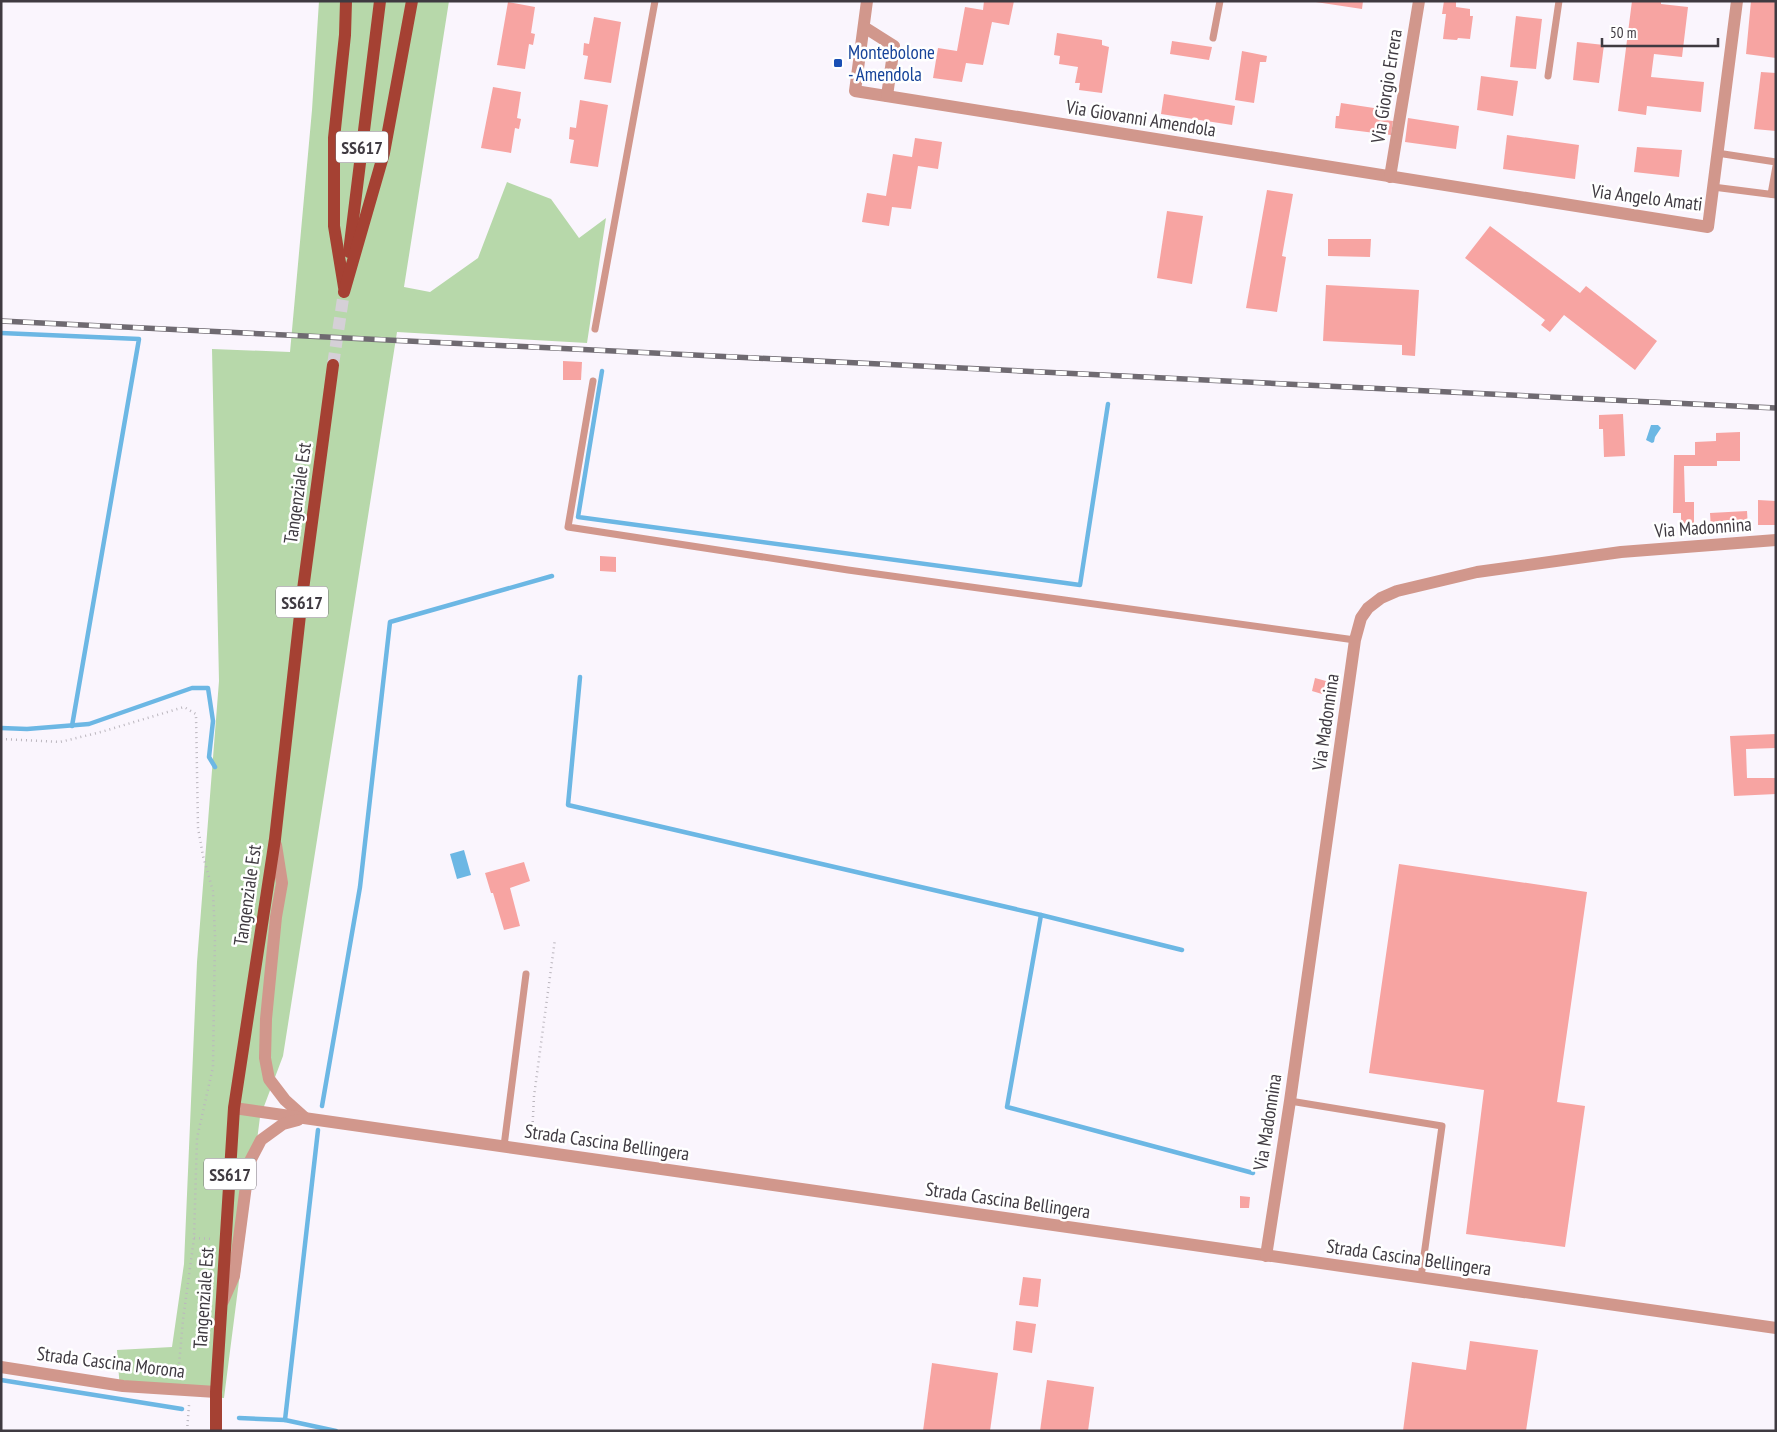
<svg xmlns="http://www.w3.org/2000/svg" width="1777" height="1432" viewBox="0 0 1777 1432" font-family="'PT Sans Narrow',sans-serif">
	<rect width="100%" height="100%" fill="#faf5fd"/>
	<polygon fill="#b7d8aa" points="319,1 449,1 404,287 430,292 478,258 507,182 551,199 579,238 606,218 587,343 397,332 283,1056 260,1117 224,1398 120,1390 117,1350 172,1347 184,1264 197,962 219,681 212,349 290,352 312,110"/>
	<g fill="#6cb7e4">
		<polygon points="1651,425 1658,425 1661,428 1655,437 1654,442 1652,443 1646,440"/>
		<polygon points="464,850 471,875 457,879 450,854"/>
	</g>
	<g fill="none" stroke-linecap="round" stroke-linejoin="round">
		<g stroke="#6cb7e4" stroke-width="4.5">
			<polyline points="1,333 139,339 72,726"/>
			<polyline points="602,371 578,517 1080,585 1108,404"/>
			<polyline points="580,677 568,805 1041,915 1182,950"/>
			<polyline points="1,728 27,729 89,724 192,688 208,688 213,721 209,757 215,767"/>
			<polyline points="1041,915 1007,1107 1253,1173"/>
			<polyline points="322,1106 360,887 390,622 552,576"/>
			<polyline points="1,1380 182,1409"/>
			<polyline points="239,1418 285,1420 336,1431"/>
			<polyline points="285,1420 318,1130"/>
		</g>
	</g>
	<g fill="#f7a4a2">
		<polygon points="984,1 1014,1 1009,25 992,22 983,65 966,63 962,82 933,78 938,48 957,51 965,7 983,10"/>
		<polygon points="1309,1 1363,1 1362,9"/>
		<polygon points="1444,1 1456,1 1456,7 1470,9 1470,16 1473,16 1470,39 1458,38 1457,40 1443,39 1446,14 1442,14"/>
		<polygon points="1632,1 1661,1 1661,4 1688,7 1682,57 1654,54 1651,77 1704,82 1701,112 1647,106 1646,115 1618,111"/>
		<polygon points="1751,1 1776,1 1776,58 1746,54"/>
		<polygon points="508,2 535,7 531,33 535,34 533,45 529,44 525,69 497,65"/>
		<polygon points="1516,16 1542,19 1536,69 1510,67"/>
		<polygon points="594,17 621,22 611,83 584,79 588,56 583,55 584,43 589,44"/>
		<polygon points="1057,33 1102,40 1102,45 1109,47 1102,93 1079,90 1080,83 1075,83 1078,67 1059,64 1060,56 1054,55"/>
		<polygon points="1172,41 1212,47 1209,60 1170,54"/>
		<polygon points="1577,42 1604,45 1599,83 1573,80"/>
		<polygon points="1242,51 1267,56 1266,62 1260,62 1254,103 1235,100"/>
		<polygon points="1761,72 1776,73 1776,131 1754,129"/>
		<polygon points="1481,76 1518,81 1513,116 1477,110"/>
		<polygon points="493,87 521,92 517,118 521,119 519,129 515,128 511,153 481,148"/>
		<polygon points="1164,94 1235,106 1232,125 1161,114"/>
		<polygon points="580,100 608,105 598,167 570,163 574,140 569,139 570,127 576,128"/>
		<polygon points="1341,103 1387,110 1385,120 1393,121 1391,135 1335,128 1336,116 1339,116"/>
		<polygon points="1408,118 1459,126 1456,149 1405,142"/>
		<polygon points="1507,135 1579,145 1575,179 1503,169"/>
		<polygon points="915,138 942,142 938,169 918,166 911,209 892,207 889,226 862,222 867,193 886,196 893,154 912,157"/>
		<polygon points="1637,147 1682,150 1679,177 1634,172"/>
		<polygon points="1267,190 1293,194 1282,256 1286,257 1277,312 1246,308"/>
		<polygon points="1167,211 1203,216 1192,284 1157,278"/>
		<polygon points="1490,226 1580,293 1586,286 1657,341 1635,370 1564,315 1550,332 1541,325 1545,320 1465,258"/>
		<polygon points="1328,239 1371,239 1370,257 1328,256"/>
		<polygon points="1326,285 1419,290 1415,356 1402,355 1402,345 1323,341"/>
		<polygon points="563,361 582,362 581,380 563,380"/>
		<polygon points="1623,414 1625,456 1604,457 1603,429 1599,429 1599,415"/>
		<polygon points="1740,432 1740,461 1717,461 1717,466 1684,466 1685,502 1694,502 1694,530 1681,530 1681,513 1673,513 1674,455 1695,455 1695,442 1716,441 1716,433"/>
		<polygon points="1758,500 1776,501 1776,525 1758,525"/>
		<polygon points="1747,511 1748,528 1711,529 1710,513"/>
		<polygon points="600,556 616,557 616,572 600,571"/>
		<polygon points="1315,678 1326,681 1322,694 1312,691"/>
		<polygon points="1776,734 1776,748 1746,749 1747,778 1776,778 1776,794 1734,796 1730,736"/>
		<polygon points="524,862 530,881 510,888 520,926 504,930 493,893 491,893 485,873"/>
		<polygon points="1399,864 1587,892 1557,1102 1585,1106 1565,1247 1466,1234 1484,1090 1369,1073"/>
		<polygon points="1240,1196 1250,1197 1249,1208 1240,1208"/>
		<polygon points="1023,1277 1041,1279 1038,1307 1019,1305"/>
		<polygon points="1016,1321 1036,1324 1032,1353 1013,1350"/>
		<polygon points="1470,1341 1538,1350 1526,1431 1403,1431 1412,1362 1466,1370"/>
		<polygon points="932,1363 998,1373 990,1431 923,1431"/>
		<polygon points="1047,1380 1094,1387 1088,1431 1040,1431"/>
	</g>
	<g fill="none" stroke-linecap="round" stroke-linejoin="round">
		<polyline stroke="#d5d0d7" stroke-width="12" stroke-dasharray="12 6" stroke-linecap="butt" points="333,365 344,292"/>
		<g stroke="#bbb6be" stroke-width="2.5" stroke-dasharray="1 4" stroke-linecap="butt">
			<polyline points="1,739 60,742 101,732 184,707 196,714 198,828 203,856 213,891 215,936 213,1067 197,1138 194,1238 183,1320 179,1365 183,1376"/>
			<polyline points="532,1137 534,1096 555,939"/>
			<polyline points="194,1238 213,1239"/>
			<polyline points="187,1431 189,1405"/>
		</g>
		<g stroke="#d1978c" stroke-width="7">
			<polyline points="1213,38 1220,1"/>
			<polyline points="1548,76 1559,1"/>
			<polyline points="1717,153 1776,162"/>
			<polyline points="1713,187 1776,195"/>
			<polyline points="1771,194 1776,166"/>
			<polyline points="595,329 655,1"/>
			<polyline points="593,381 568,527 848,570 1355,640"/>
			<polyline points="1290,1101 1442,1126 1421,1277"/>
			<polyline points="504,1146 526,974"/>
		</g>
		<g stroke="#d1978c" stroke-width="12">
			<polyline points="867,1 855,91 1708,227 1737,1"/>
			<polyline points="864,27 894,46 887,96"/>
			<polyline points="1390,177 1419,1"/>
			<polyline points="276,845 282,883 276,917 266,1019 265,1058 269,1079 285,1100 305,1118"/>
			<polyline points="234,1108 1776,1328"/>
			<polyline points="1266,1256 1290,1101 1355,640 1361,618 1368,608 1381,598 1397,591 1477,572 1621,552 1776,540"/>
			<polyline points="223,1301 234,1276 249,1163 261,1140 283,1124 298,1120"/>
			<polyline points="1,1367 123,1386 216,1392"/>
		</g>
		<g stroke="#a54133" stroke-width="12">
			<polyline points="349,252 380,1"/>
			<polyline points="344,287 334,226 334,138 345,35 346,1"/>
			<polyline points="344,292 384,153 412,1"/>
			<polyline points="216,1431 216,1392 234,1108 275,839 302,597 333,365"/>
		</g>
		<defs>
			<polyline id="rail" points="1,321 1776,408"/>
		</defs>
		<use href="#rail" stroke="#6f6a71" stroke-width="5.5"/>
		<use href="#rail" stroke="#fff" stroke-width="4" stroke-dasharray="11" stroke-linecap="butt"/>
	</g>
	<rect fill="#1a4fb4" stroke="#fff" stroke-width="2" x="833" y="58" width="10" height="10" rx="2.5"/>
	<g text-anchor="middle" dominant-baseline="central" stroke-width="5" stroke-linejoin="round" paint-order="stroke">
		<g fill="#fff" stroke="#79757a" stroke-width="1">
			<rect x="336" y="131.5" width="52" height="31" rx="4"/>
			<rect x="276" y="586.5" width="52" height="31" rx="4"/>
			<rect x="204" y="1158.5" width="52" height="31" rx="4"/>
		</g>
		<g font-size="18" font-weight="bold" fill="#3f3a41">
			<text x="362" y="147">SS617</text>
			<text x="302" y="602">SS617</text>
			<text x="230" y="1174">SS617</text>
		</g>
		<g font-size="19" fill="#164399" stroke="#fff" text-anchor="start">
			<text x="848" y="52">Montebolone<tspan x="848" dy="22">- Amendola</tspan></text>
		</g>
		<g font-size="19" fill="#3f3a41" stroke="#fff">
			<text transform="translate(1386 86) rotate(-81)">Via Giorgio Errera</text>
			<text transform="translate(1141 118) rotate(9)">Via Giovanni Amendola</text>
			<text transform="translate(1647 197) rotate(7)">Via Angelo Amati</text>
			<text transform="translate(297 493) rotate(-82)">Tangenziale Est</text>
			<text transform="translate(1703 527) rotate(-4)">Via Madonnina</text>
			<text transform="translate(1325 722) rotate(-82)">Via Madonnina</text>
			<text transform="translate(247 895) rotate(-82)">Tangenziale Est</text>
			<text transform="translate(1267 1122) rotate(-81)">Via Madonnina</text>
			<text transform="translate(607 1142) rotate(8)">Strada Cascina Bellingera</text>
			<text transform="translate(1008 1200) rotate(8)">Strada Cascina Bellingera</text>
			<text transform="translate(1409 1257) rotate(8)">Strada Cascina Bellingera</text>
			<text transform="translate(203 1298) rotate(-86)">Tangenziale Est</text>
			<text transform="translate(111 1362) rotate(7)">Strada Cascina Morona</text>
		</g>
	</g>
	<rect width="1777" height="1432" fill="none" stroke="#3f3a41" stroke-width="5"/>
	<path d="M1602 38v8h116v-8" fill="none" stroke="#3f3a41" stroke-width="2.5"/>
	<text x="1610" y="38" font-size="15" fill="#3f3a41" stroke="#ffffff" stroke-width="4" paint-order="stroke">50 m</text>
</svg>
